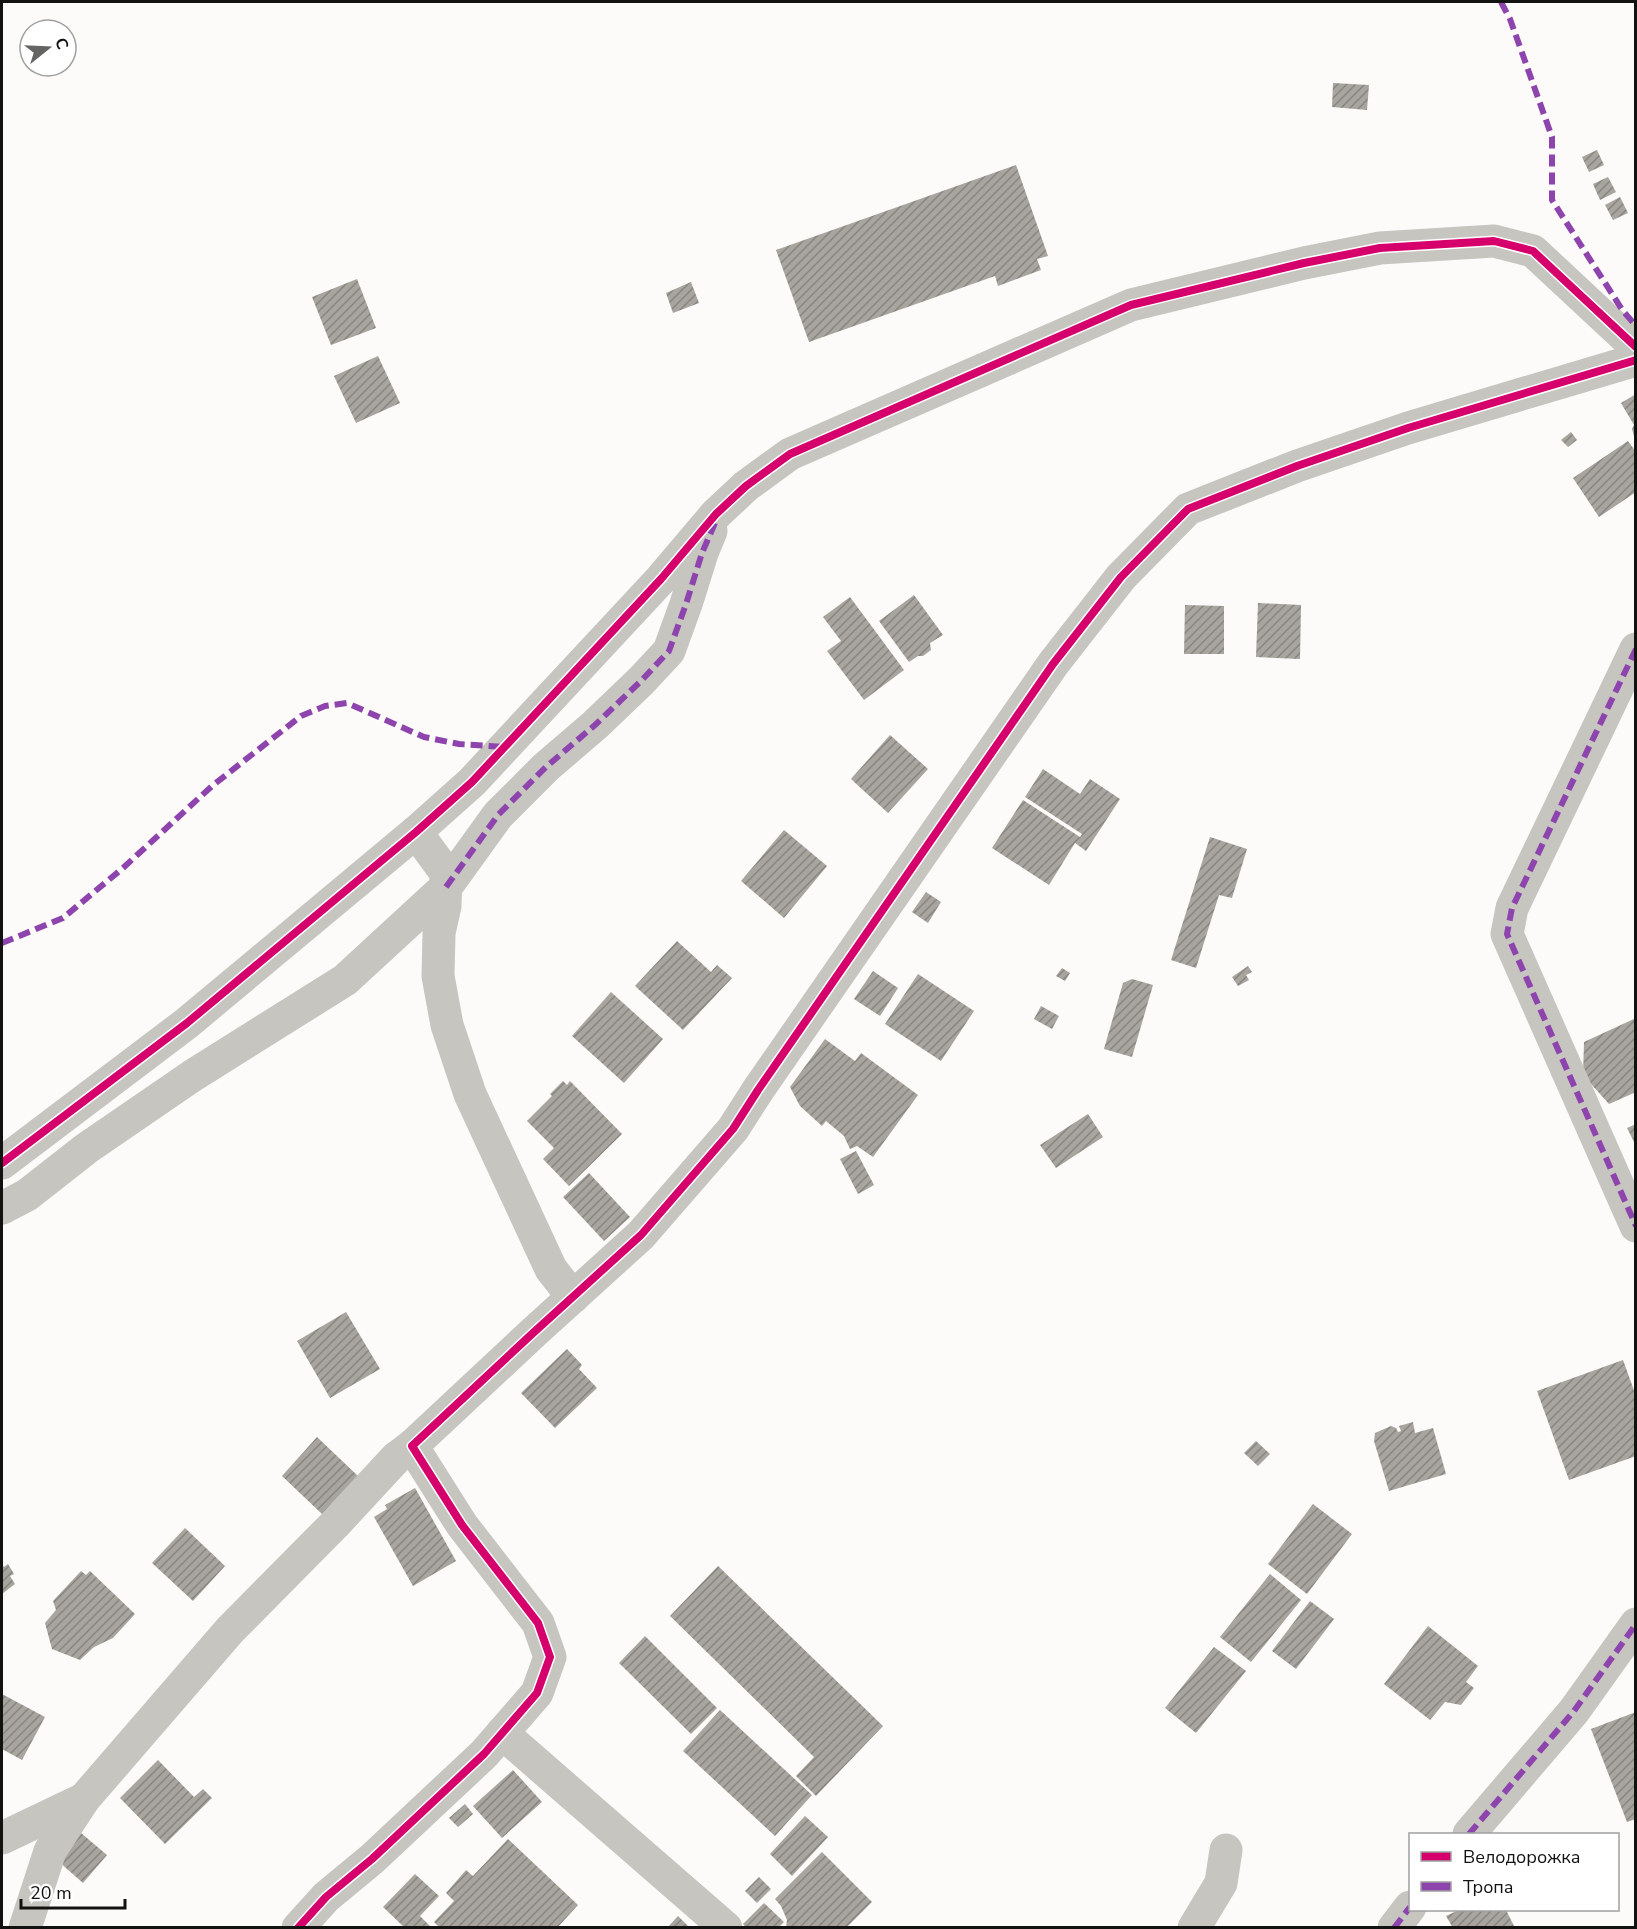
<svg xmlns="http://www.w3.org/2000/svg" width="1637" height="1929" viewBox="0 0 1637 1929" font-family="'Nunito Sans',sans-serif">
	<defs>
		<pattern id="building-hatch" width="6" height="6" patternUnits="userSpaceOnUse" patternTransform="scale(1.5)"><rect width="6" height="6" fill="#a8a59e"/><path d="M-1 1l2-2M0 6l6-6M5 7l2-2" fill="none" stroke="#87857f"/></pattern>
	</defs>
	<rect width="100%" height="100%" fill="#fcfbf9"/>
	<g fill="url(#building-hatch)">
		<polygon points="1333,83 1369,85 1367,110 1332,107"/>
		<polygon points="1597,150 1604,165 1589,172 1582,157"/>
		<polygon points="1016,165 1048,256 1037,259 1041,270 998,286 995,276 809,342 776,250"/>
		<polygon points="1608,177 1616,192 1600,200 1593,184"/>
		<polygon points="1620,197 1628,213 1613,220 1605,205"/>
		<polygon points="357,279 376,328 331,345 312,297"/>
		<polygon points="691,282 699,303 673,313 666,293"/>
		<polygon points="378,356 400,403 356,423 334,376"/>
		<polygon points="1636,394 1636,440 1635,440 1632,429 1634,425 1621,403"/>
		<polygon points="1571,432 1577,440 1568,447 1561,440"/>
		<polygon points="1628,441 1636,452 1636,492 1599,517 1573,478"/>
		<polygon points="914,595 943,635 930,643 931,650 923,656 918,656 909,662 879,621"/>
		<polygon points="850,597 904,670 864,700 827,651 841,641 823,617"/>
		<polygon points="1258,603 1301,605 1300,659 1256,657"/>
		<polygon points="1185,605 1224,606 1224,654 1184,654"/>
		<polygon points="890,735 928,769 888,813 851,779"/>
		<polygon points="1043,769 1080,794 1090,779 1120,799 1086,851 1075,843 1049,885 992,848 1023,800 1080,837 1082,834 1025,797"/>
		<polygon points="784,830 827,866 784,918 741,881"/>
		<polygon points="1210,837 1247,849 1232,898 1219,895 1196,968 1171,960"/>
		<polygon points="926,892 941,902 928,923 912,912"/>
		<polygon points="677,941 711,972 717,965 732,978 683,1030 635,986"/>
		<polygon points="1248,966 1252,972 1246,975 1249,980 1238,986 1232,977"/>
		<polygon points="1062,968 1070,973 1065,981 1056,976"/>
		<polygon points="873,971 898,988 880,1016 854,999"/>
		<polygon points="918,974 974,1011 941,1061 885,1024"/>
		<polygon points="1132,979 1153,985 1132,1057 1104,1049 1123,983"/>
		<polygon points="611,992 663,1039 624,1083 572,1036"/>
		<polygon points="1041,1006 1059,1016 1052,1029 1034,1019"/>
		<polygon points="1636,1018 1636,1092 1609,1104 1583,1075 1584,1042"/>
		<polygon points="825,1039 855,1061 861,1053 918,1095 873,1157 857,1146 850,1149 844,1136 826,1121 822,1126 800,1106 790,1087"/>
		<polygon points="563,1081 567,1085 570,1081 622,1134 569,1186 543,1159 554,1148 527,1121 552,1096 550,1094"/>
		<polygon points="1088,1114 1103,1137 1056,1168 1040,1145"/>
		<polygon points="1636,1124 1636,1146 1627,1128"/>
		<polygon points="856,1151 874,1185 858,1194 840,1159"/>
		<polygon points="589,1173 630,1217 604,1241 563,1197"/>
		<polygon points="346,1312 380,1369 330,1398 297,1341"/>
		<polygon points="567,1349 582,1365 579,1369 597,1388 555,1428 521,1393"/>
		<polygon points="1623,1360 1636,1396 1636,1456 1569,1480 1537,1391"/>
		<polygon points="1413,1422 1415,1433 1433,1428 1446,1474 1389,1491 1374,1441 1375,1433 1391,1426 1396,1428 1398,1432 1401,1431 1399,1426"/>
		<polygon points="317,1437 358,1476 322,1514 282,1476"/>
		<polygon points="1256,1441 1270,1454 1258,1466 1244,1453"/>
		<polygon points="415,1488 456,1561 413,1586 374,1517 387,1509 385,1505"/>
		<polygon points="1313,1504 1352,1534 1307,1594 1268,1564"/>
		<polygon points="185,1528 225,1566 193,1601 152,1563"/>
		<polygon points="2,1564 4,1567 8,1564 14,1574 10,1576 15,1584 2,1594"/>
		<polygon points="718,1566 883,1726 816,1796 796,1776 814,1757 670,1616"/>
		<polygon points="81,1571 86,1575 90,1571 135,1614 113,1638 94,1647 80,1660 52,1649 45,1623 56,1610 53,1601"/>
		<polygon points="1270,1574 1301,1600 1251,1662 1220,1637"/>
		<polygon points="1310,1601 1334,1619 1296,1669 1272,1651"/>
		<polygon points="1428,1626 1478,1666 1466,1682 1474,1688 1461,1705 1445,1702 1430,1720 1384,1684"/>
		<polygon points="645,1636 717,1708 691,1734 619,1663"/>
		<polygon points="1214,1647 1246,1671 1196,1733 1165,1708"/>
		<polygon points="2,1694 45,1717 22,1760 2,1749"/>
		<polygon points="720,1710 812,1795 775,1836 683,1751"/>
		<polygon points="1636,1712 1636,1819 1627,1822 1591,1729"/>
		<polygon points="158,1760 194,1797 203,1789 212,1798 165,1844 120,1798"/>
		<polygon points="513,1770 542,1802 502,1838 473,1806"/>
		<polygon points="465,1804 473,1814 458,1827 449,1818"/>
		<polygon points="805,1816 828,1837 792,1876 770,1854"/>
		<polygon points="81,1833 107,1855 83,1883 58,1861"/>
		<polygon points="508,1839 578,1905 557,1928 440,1928 434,1922 454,1901 446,1893 466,1870 473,1876"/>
		<polygon points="822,1852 872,1902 846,1928 786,1928 787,1920 781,1906 775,1899"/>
		<polygon points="415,1874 439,1896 420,1916 432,1928 405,1928 383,1907"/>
		<polygon points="759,1877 771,1889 757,1903 745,1891"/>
		<polygon points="764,1903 784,1922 778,1928 746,1928 743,1924"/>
		<polygon points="1459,1910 1506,1910 1515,1928 1453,1928 1446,1916"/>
		<polygon points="678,1916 690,1928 667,1928"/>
	</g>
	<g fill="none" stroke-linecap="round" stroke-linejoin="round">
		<g stroke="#c6c5c0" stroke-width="33">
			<polyline points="1636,649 1512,908 1507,934 1636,1226"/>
			<polyline points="416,832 446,873 445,906 439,933 438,976 447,1025 470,1094 551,1269 573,1297"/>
			<polyline points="2,1163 187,1023 416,832 472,782 661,579 716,514 746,486 790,454 1131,305 1304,263 1380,248 1494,241 1533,251 1636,347"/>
			<polyline points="2,1208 27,1195 87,1148 192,1076 345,980 446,887 498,815 546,767 595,725 641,681 669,651 686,604 702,553 711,531"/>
			<polyline points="502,1733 726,1928"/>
			<polyline points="1469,1834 1574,1711 1636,1624"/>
			<polyline points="2,1838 84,1799"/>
			<polyline points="25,1928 50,1851 84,1799 230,1630 335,1524 396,1458 412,1446"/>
			<polyline points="298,1928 326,1897 372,1859 484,1754 537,1693 550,1657 538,1623 462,1525 412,1446 533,1333 641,1235 733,1129 758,1090 1053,664 1121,577 1188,509 1297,466 1408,428 1636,360"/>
			<polyline points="1194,1928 1221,1883 1226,1850"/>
			<polyline points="1394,1928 1410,1907"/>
		</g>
		<g stroke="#8e44ad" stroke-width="6" stroke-dasharray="12 6" stroke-linecap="butt">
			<polyline points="1501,2 1510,19 1552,137 1552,200 1623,311 1636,326"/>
			<polyline points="1636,649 1512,908 1507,934 1636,1226"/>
			<polyline points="446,887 498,815 546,767 595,725 641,681 669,651 686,604 702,553 715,523"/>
			<polyline points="2,943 63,918 123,868 212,786 301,716 325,706 347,703 424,737 459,744 504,747"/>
			<polyline points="1469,1834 1574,1711 1636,1624"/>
			<polyline points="1394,1928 1410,1907"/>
		</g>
		<defs>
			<g id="cycleway">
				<polyline points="2,1163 187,1023 416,832 472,782 661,579 716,514 746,486 790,454 1131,305 1304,263 1380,248 1494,241 1533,251 1636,347"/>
				<polyline points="298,1928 326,1897 372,1859 484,1754 537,1693 550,1657 538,1623 462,1525 412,1446 533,1333 641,1235 733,1129 758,1090 1053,664 1121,577 1188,509 1297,466 1408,428 1636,360"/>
			</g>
		</defs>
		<use href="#cycleway" stroke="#fff" stroke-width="11"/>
		<use href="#cycleway" stroke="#d6006c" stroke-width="8"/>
	</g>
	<rect width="1637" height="1929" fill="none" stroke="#121211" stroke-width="6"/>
	<rect x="1409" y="1833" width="210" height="78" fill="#ffffff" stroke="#a0a0a0" stroke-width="1.5"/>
	<rect x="1421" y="1852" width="30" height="9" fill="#d6006c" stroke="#a0a0a0" stroke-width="1.5"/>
	<text x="1463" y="1863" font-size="18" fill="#121211">Велодорожка</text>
	<rect x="1421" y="1882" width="30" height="9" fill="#8e44ad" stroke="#a0a0a0" stroke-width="1.5"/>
	<text x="1463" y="1893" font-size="18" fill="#121211">Тропа</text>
	<g transform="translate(48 48) rotate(72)"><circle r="28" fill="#ffffff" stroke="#a0a0a0" stroke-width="1.5"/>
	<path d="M0-4.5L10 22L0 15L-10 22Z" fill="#646462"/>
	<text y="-9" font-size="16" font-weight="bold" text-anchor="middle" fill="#121211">С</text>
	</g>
	<path d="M21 1899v9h104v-9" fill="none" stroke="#121211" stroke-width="3"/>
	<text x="30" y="1899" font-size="18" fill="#121211" stroke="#ffffff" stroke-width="4.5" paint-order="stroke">20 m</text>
</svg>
